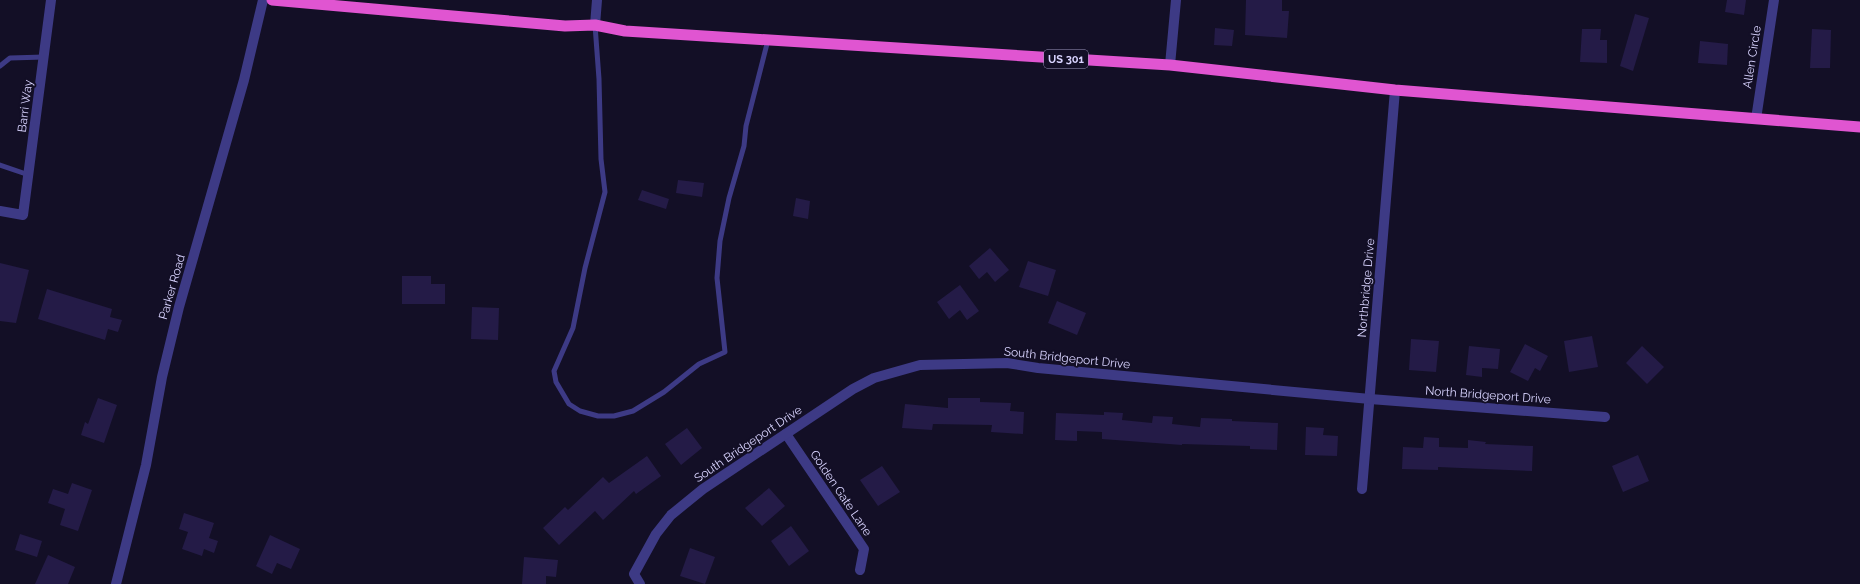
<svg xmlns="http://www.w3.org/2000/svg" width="1860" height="584" viewBox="0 0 1860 584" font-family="Raleway,sans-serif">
	<rect width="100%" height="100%" fill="#130f26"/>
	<g fill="#241b47">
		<polygon points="1246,0 1282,0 1282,11 1289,11 1287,38 1245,35"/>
		<polygon points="1727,0 1746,0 1744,15 1725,12"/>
		<polygon points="1635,14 1649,18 1633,71 1620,66"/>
		<polygon points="1215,28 1234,30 1232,46 1214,45"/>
		<polygon points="1582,29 1601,29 1600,40 1607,40 1607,63 1580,62"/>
		<polygon points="1812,29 1831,30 1830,68 1810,68"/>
		<polygon points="1700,41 1728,44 1727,65 1698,63"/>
		<polygon points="678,180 704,183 702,197 676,193"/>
		<polygon points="642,190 669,199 666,209 638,200"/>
		<polygon points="796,198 810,201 808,219 793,216"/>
		<polygon points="990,248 1009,270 995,282 987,272 979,279 969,266"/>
		<polygon points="1028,261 1056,270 1048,296 1019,287"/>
		<polygon points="0,263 29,270 16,323 0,321"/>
		<polygon points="402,276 431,276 431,284 445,284 445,304 402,304"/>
		<polygon points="960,285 979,311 967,320 960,310 949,319 937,302"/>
		<polygon points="47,289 112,309 110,317 122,320 118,332 108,329 105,340 38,319"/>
		<polygon points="1057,301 1086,313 1077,335 1048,323"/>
		<polygon points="472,307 499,308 498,340 471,339"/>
		<polygon points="1592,336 1598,367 1569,372 1564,341"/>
		<polygon points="1411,339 1439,341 1436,372 1409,370"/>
		<polygon points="1525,344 1548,356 1540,371 1535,368 1528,381 1510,372"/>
		<polygon points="1469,346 1500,349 1498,369 1482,368 1482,377 1466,375"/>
		<polygon points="1642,346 1664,367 1647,384 1626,363"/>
		<polygon points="98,398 117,405 104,443 81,435 85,422 88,424"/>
		<polygon points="948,398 980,398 980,402 1011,403 1010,411 1024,412 1023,434 991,432 992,425 933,424 932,430 902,428 905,404 948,408"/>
		<polygon points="1104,412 1123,413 1122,420 1152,423 1153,416 1173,417 1172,424 1200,427 1201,418 1232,419 1232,421 1278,423 1277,450 1250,449 1250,446 1182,444 1182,445 1102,439 1102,432 1077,431 1077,441 1055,440 1056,413 1104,415"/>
		<polygon points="1306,427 1324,428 1323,435 1338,436 1337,456 1305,455"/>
		<polygon points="687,428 702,448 681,465 665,444"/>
		<polygon points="1424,437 1439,438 1439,447 1468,448 1468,440 1486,442 1485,444 1533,446 1532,471 1438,467 1438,470 1402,469 1403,447 1423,448"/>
		<polygon points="1638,455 1649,481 1623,492 1612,466"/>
		<polygon points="647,456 661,476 636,494 634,491 603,520 595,511 559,545 543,528 565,507 568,510 603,477 609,483"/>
		<polygon points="882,466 900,492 878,506 860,480"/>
		<polygon points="72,483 92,490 78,531 60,525 65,509 48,503 53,489 68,494"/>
		<polygon points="769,488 785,506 762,526 745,508"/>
		<polygon points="184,513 214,523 209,538 218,541 214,553 204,549 202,556 182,549 188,532 179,529"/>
		<polygon points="791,526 809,551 789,566 771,541"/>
		<polygon points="20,534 42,541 37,557 15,550"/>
		<polygon points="270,535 300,549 291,569 277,563 272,574 256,566"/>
		<polygon points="690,548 715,557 705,584 680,576"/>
		<polygon points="48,555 75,567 68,584 35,584"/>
		<polygon points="524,557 558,560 556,577 546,576 546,584 522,584"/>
	</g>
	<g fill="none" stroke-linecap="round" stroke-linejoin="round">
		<g stroke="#3d3a85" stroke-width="5">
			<polyline points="595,25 599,79 601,159 605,192 585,268 573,328 554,371 556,382 569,404 580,411 598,416 614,416 633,411 664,392 699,364 725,352 717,278 720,241 729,198 744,146 746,126 768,40"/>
			<polyline points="0,66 10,58 44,57"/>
			<polyline points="0,165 29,175"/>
		</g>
		<g stroke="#3d3a85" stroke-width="10">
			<polyline points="595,25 597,0"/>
			<polyline points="1170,65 1176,0"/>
			<polyline points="1756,119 1774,0"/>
			<polyline points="0,211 23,215 51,0"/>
			<polyline points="786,434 864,549 860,570"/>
			<polyline points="1362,489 1395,90"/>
			<polyline points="116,584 146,465 162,377 179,307 244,80 263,0"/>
			<polyline points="640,584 634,574 656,534 671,515 703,489 853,389 874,378 920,365 1007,363 1038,368 1370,399 1605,417"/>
		</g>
		<polyline stroke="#e055d1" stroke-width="11" points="272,0 565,26 595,25 625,31 1170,65 1395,90 1860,127"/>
	</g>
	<g text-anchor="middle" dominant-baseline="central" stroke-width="4" stroke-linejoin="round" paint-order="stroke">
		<rect fill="#130f26" stroke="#9e99be" stroke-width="1" x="1044" y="50" width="44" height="18" rx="3"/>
		<g font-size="11" font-weight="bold" fill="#d9d4ff">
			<text x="1066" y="59">US 301</text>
		</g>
		<g font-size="12" fill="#d9d4ff" stroke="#130f26">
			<text transform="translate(1752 57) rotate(-81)">Allen Circle</text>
			<text transform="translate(25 106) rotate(-83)">Barri Way</text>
			<text transform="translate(172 287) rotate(-74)">Parker Road</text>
			<text transform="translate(1366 288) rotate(-85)">Northbridge Drive</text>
			<text transform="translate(1067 358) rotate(6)">South Bridgeport Drive</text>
			<text transform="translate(1488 395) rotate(4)">North Bridgeport Drive</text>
			<text transform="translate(748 444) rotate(-34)">South Bridgeport Drive</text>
			<text transform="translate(841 493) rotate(56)">Golden Gate Lane</text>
		</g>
	</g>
</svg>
